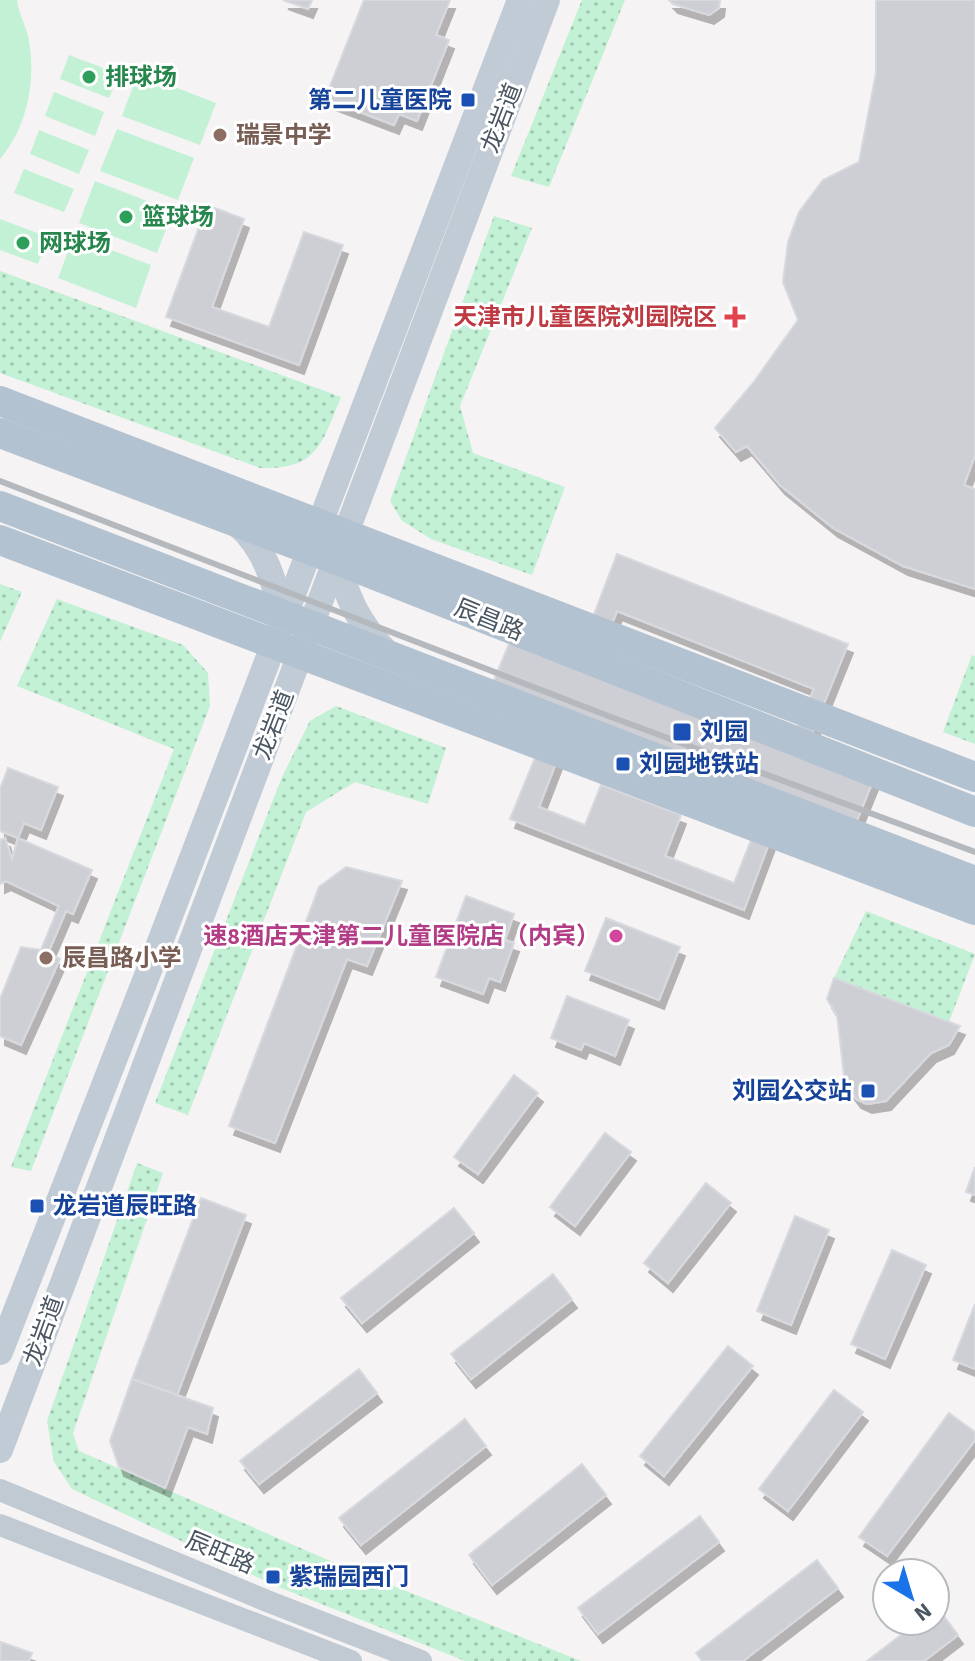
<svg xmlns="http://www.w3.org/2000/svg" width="975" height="1661" viewBox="0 0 975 1661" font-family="'Source Sans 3','Noto Sans SC',sans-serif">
	<defs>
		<pattern id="grass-dots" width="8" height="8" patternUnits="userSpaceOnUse" patternTransform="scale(2)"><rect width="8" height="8" fill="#c3f1d5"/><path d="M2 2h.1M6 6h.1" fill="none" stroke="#a0c6b0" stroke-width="1.8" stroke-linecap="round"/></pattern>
		<filter id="shadow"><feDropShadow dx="5" dy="9" stdDeviation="0" flood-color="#0004"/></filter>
	</defs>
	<rect width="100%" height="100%" fill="#f5f3f3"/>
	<g fill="url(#grass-dots)">
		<polygon points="582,0 625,0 549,187 511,176"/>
		<polygon points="494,216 532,228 460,406 473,453 565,487 532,575 431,539 402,521 390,501"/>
		<path d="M0 271 341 397C322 443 318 470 260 468L0 373Z"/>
		<polygon points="0,584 22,592 0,642"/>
		<polygon points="57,599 183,645 208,673 210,706 31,1171 11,1167 174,749 17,686"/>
		<polygon points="972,655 975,656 975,744 943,732"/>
		<polygon points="336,706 446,748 428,804 355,782 306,812 188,1115 155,1103 282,777 310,721"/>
		<polygon points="866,911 975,954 949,1022 834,978"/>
		<polygon points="137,1163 163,1173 73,1433 79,1451 321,1557 581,1661 465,1661 276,1586 72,1489 54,1462 47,1421"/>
	</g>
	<g fill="#c3f1d5">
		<path d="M0 0H17C18 11 25 24 28 36 37 78 28 126 0 159Z"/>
		<polygon points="69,55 119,74 109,98 60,79"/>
		<polygon points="138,73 216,103 200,145 122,116"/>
		<polygon points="54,92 104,112 95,136 45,116"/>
		<polygon points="117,129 194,158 178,200 100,171"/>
		<polygon points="39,130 89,150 79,174 30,154"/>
		<polygon points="24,169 74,189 64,212 14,193"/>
		<polygon points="95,181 173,211 157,253 79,223"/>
		<polygon points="0,219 48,237 38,264 0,250"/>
		<polygon points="74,236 151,265 136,308 58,278"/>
	</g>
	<g fill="#cdcfd5" stroke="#d7d9de" stroke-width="2" fill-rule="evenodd" filter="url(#shadow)">
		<polygon points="283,0 312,0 308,9"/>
		<polygon points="364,0 450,0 436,35 449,40 417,121 399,114 394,125 325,99"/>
		<polygon points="669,0 720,0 719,8 709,15 673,4"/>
		<polygon points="876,0 975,0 975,455 964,485 975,489 975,589 903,566 833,528 780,485 747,446 736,452 715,428 753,383 798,320 783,282 788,242 799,212 823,180 859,162 876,73"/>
		<polygon points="207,205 244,219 212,307 269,327 304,232 343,245 299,365 166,317"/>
		<path d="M617 554 848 644 806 748 875 776 853 830 784 803 744 910 510 819 553 714 490 690 513 634 577 659ZM617 611 814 689 791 742 595 665ZM572 721 768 797 734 883 665 856 681 815 601 785 585 825 539 807Z"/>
		<polygon points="8,768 58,787 41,830 24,823 18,838 0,831 0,789"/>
		<polygon points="5,838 12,859 18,838 92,870 73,914 66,911 48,953 60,959 21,1045 0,1036 0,999 21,947 41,950 59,906 6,881 0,884 0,840"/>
		<polygon points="346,867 402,881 367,966 347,959 275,1143 229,1126 319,887"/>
		<polygon points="466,896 514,914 505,940 514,943 500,982 489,978 483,994 436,977"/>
		<polygon points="606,918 680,947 659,1000 585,971"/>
		<polygon points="834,978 949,1022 960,1026 949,1045 931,1053 886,1101 867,1104 856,1099 845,1084 837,1015 827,999"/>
		<polygon points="567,996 629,1020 615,1056 584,1043 581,1050 551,1038"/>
		<polygon points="514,1075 538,1093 478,1174 454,1157"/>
		<polygon points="605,1133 631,1152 575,1226 550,1207"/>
		<polygon points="975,1167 975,1195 966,1192"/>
		<polygon points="706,1183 731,1203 668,1283 644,1263"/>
		<polygon points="201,1198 246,1215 177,1395 132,1379"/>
		<polygon points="454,1208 474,1233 362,1323 341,1298"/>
		<polygon points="795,1216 829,1230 791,1325 757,1311"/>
		<polygon points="892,1250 926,1265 885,1359 851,1344"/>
		<polygon points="553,1274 572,1299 471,1379 451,1354"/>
		<polygon points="975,1304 975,1369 953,1360"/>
		<polygon points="728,1346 753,1366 664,1476 640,1456"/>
		<polygon points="359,1369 377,1393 259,1484 240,1461"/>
		<polygon points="132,1379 213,1408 207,1434 188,1427 165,1488 119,1467 110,1441"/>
		<polygon points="834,1390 863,1412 788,1511 759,1489"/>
		<polygon points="949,1413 975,1432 975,1440 887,1556 859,1537"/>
		<polygon points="465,1419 486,1446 361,1545 339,1518"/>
		<polygon points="582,1464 606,1495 492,1585 469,1555"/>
		<polygon points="700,1516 719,1542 598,1634 578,1608"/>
		<polygon points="817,1560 838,1588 743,1661 702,1661 696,1653"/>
		<polygon points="937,1607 958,1635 924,1661 867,1661 919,1621 935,1621"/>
		<polygon points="1,1642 32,1653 29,1661 0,1661"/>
	</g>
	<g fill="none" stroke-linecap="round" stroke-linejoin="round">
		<g stroke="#c1cad2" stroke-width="22">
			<polyline points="0,1490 267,1601 421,1661"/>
			<polyline points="0,1525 351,1661"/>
		</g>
		<g stroke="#c1cbd6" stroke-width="26">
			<path d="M236 523C266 547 277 586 282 623"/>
			<path d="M336 555C346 597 358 623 388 654"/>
			<polyline points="0,1352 155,955 520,0"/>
			<polyline points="0,1450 547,0"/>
		</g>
		<g stroke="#b3c2d1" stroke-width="30">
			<polyline points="0,401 975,777"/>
			<polyline points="0,433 337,560 975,812"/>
			<polyline points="0,506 975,881"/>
			<polyline points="0,540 975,910"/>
		</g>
		<polyline stroke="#b5b8bd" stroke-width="6" points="0,481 611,717 975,852"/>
	</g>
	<g fill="#2e9e5b" stroke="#fff" stroke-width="3">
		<circle cx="89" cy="77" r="8"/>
		<circle cx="126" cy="217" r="8"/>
		<circle cx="23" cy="243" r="8"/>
	</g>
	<g fill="#1a4fb4" stroke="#fff" stroke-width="3">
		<rect x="460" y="92" width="16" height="16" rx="4"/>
		<rect x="672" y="722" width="20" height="20" rx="4"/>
		<rect x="615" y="756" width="16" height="16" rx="4"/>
		<rect x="860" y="1083" width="16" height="16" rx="4"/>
		<rect x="29" y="1198" width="16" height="16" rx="4"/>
		<rect x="265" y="1569" width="16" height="16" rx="4"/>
	</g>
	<g fill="#8d6e63" stroke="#fff" stroke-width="3">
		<circle cx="220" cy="135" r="8"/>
		<circle cx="46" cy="958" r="8"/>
	</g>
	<path fill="#e0444e" stroke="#fff" stroke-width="3" d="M731 305h8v8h8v8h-8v8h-8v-8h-8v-8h8z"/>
	<circle fill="#d1479c" stroke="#fff" stroke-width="3" cx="616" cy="936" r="8"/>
	<g text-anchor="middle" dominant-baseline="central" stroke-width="6" stroke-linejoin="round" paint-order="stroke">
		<g font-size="24" font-weight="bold" fill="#27864d" stroke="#fff" text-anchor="start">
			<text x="105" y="77">排球场</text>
			<text x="142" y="217">篮球场</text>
			<text x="39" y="243">网球场</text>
		</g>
		<g font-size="24" font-weight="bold" fill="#164399" stroke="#fff" text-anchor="start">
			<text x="452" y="100" text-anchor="end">第二儿童医院</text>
			<text x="700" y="732">刘园</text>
			<text x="639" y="764">刘园地铁站</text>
			<text x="852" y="1091" text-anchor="end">刘园公交站</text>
			<text x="53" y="1206">龙岩道辰旺路</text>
			<text x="289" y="1577">紫瑞园西门</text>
		</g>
		<g font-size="24" fill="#4a5661" stroke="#fff">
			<text transform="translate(502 118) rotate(-69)">龙岩道</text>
			<text transform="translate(489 620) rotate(22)">辰昌路</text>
			<text transform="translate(274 725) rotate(-69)">龙岩道</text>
			<text transform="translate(44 1331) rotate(-70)">龙岩道</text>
			<text transform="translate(220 1553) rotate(23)">辰旺路</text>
		</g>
		<g font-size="24" font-weight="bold" fill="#785e54" stroke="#fff" text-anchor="start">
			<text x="236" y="135">瑞景中学</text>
			<text x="62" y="958">辰昌路小学</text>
		</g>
		<g font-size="24" font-weight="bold" fill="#be3a42" stroke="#fff" text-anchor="end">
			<text x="717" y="317">天津市儿童医院刘园院区</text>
		</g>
		<g font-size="24" font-weight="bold" fill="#b23c85" stroke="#fff" text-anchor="end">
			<text x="600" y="936">速8酒店天津第二儿童医院店（内宾）</text>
		</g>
	</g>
	<g transform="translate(911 1597) rotate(142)"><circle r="38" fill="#ffffff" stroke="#b7bbc0" stroke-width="2"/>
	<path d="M0-6L14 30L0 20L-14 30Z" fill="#1a73e8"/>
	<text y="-12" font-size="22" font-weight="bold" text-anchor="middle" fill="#4a5661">N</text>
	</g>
</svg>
